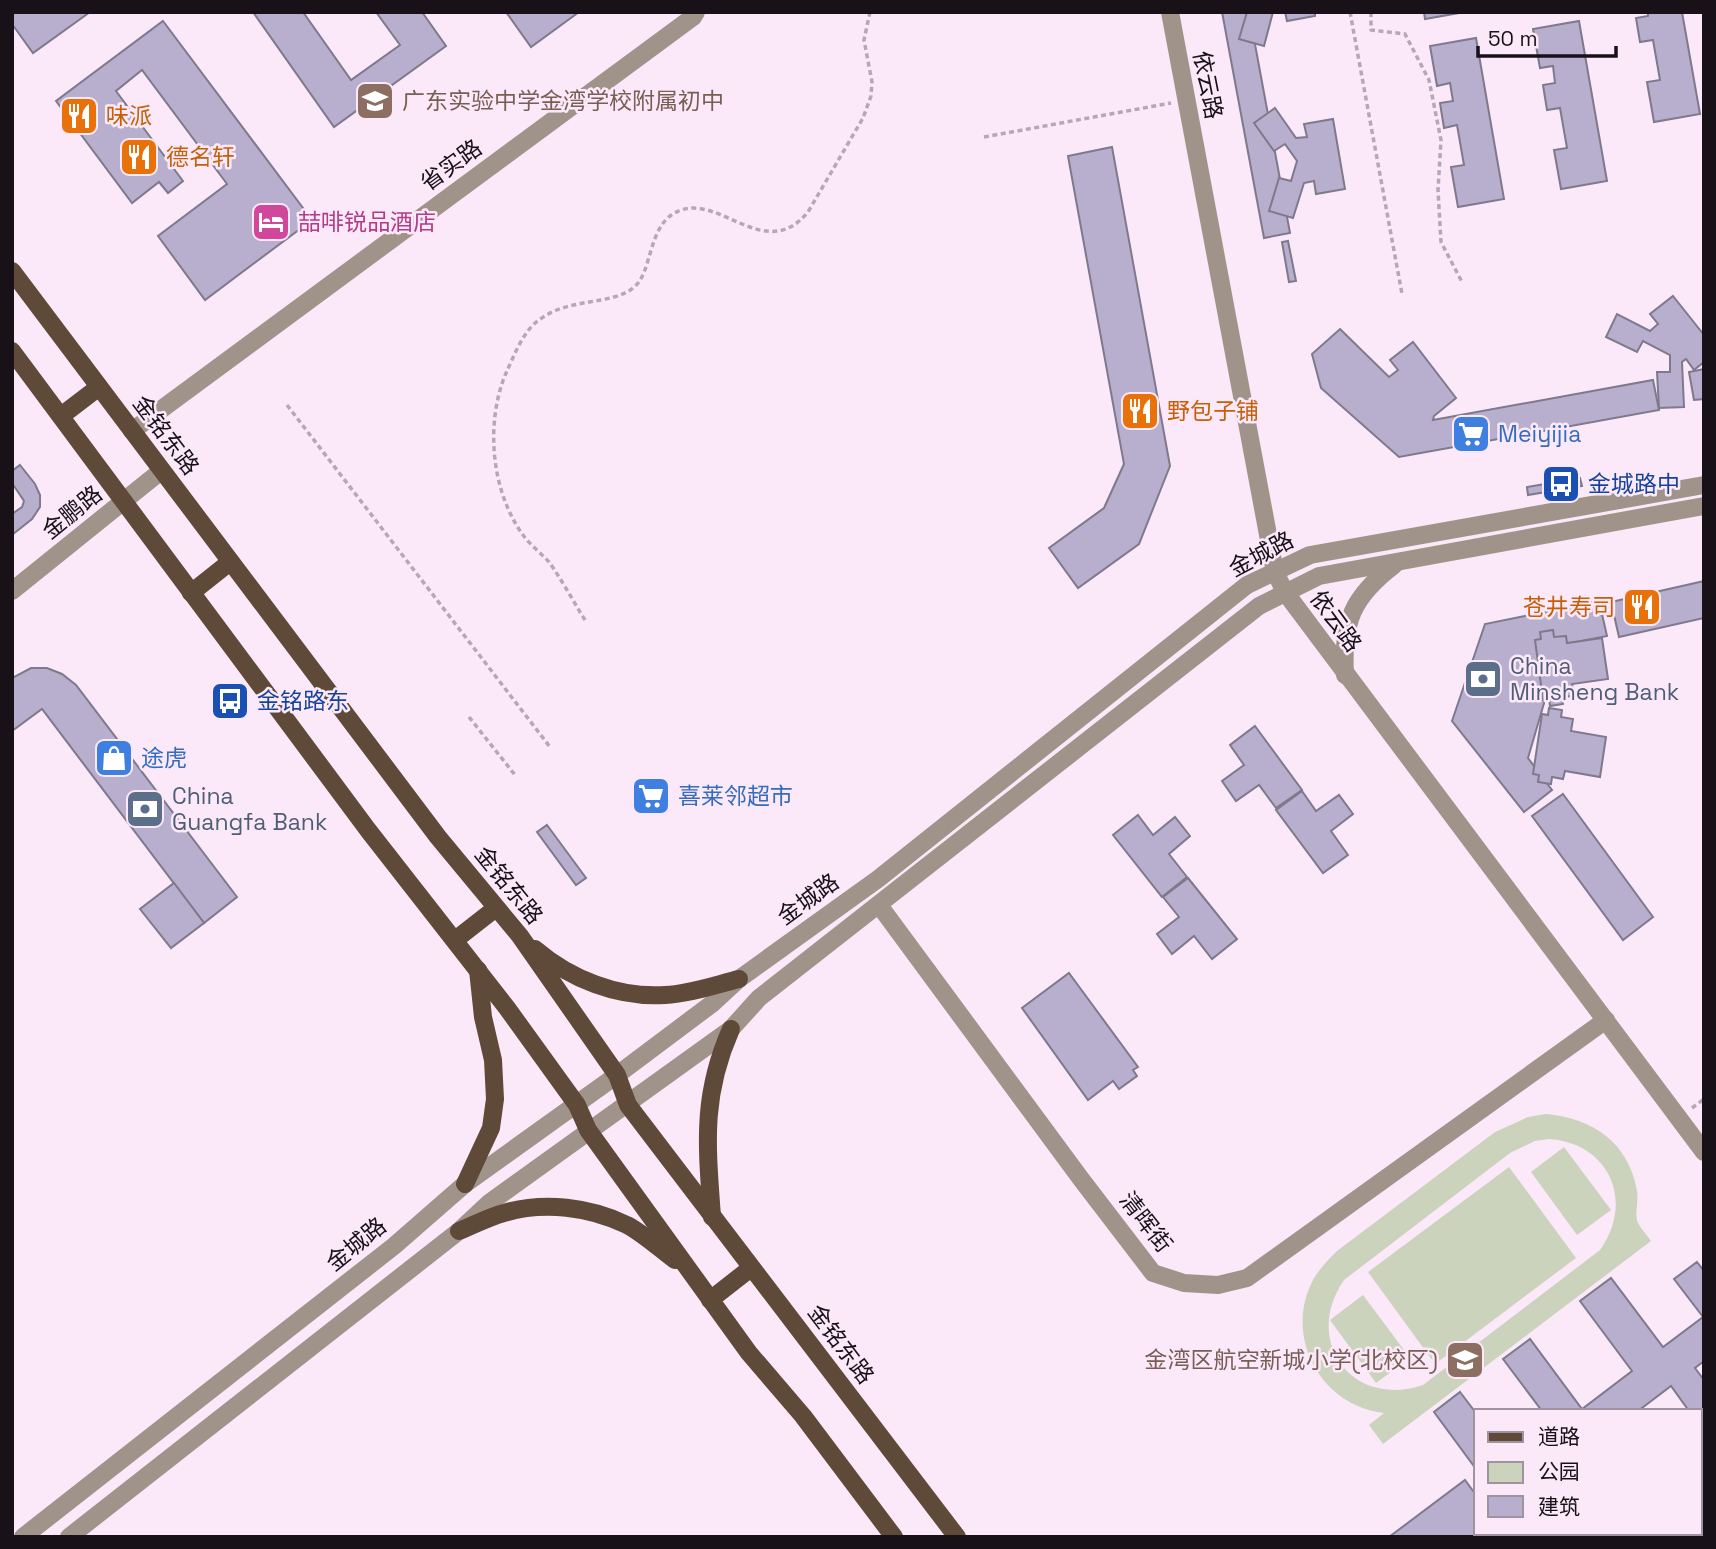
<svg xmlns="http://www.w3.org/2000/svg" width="1716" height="1549" viewBox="0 0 1716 1549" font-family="'Space Grotesk','Noto Sans SC',sans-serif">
	<rect width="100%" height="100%" fill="#fbe9fa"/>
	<g fill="#cbd3bd" fill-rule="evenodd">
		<path d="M1546 1114C1593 1118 1629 1143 1637 1191 1639 1201 1634 1215 1638 1223 1641 1229 1647 1235 1651 1241L1383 1444 1369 1425 1384 1413C1321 1406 1283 1337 1313 1280 1319 1269 1328 1260 1337 1251L1495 1132 1528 1117ZM1549 1139C1609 1143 1635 1201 1600 1250L1423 1385C1352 1409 1302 1341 1344 1280L1510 1153 1535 1141Z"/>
		<polygon points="1564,1147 1611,1210 1577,1235 1531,1172"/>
		<polygon points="1509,1167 1576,1258 1435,1364 1368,1272"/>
		<polygon points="1363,1295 1410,1358 1376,1383 1330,1320"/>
	</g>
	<g fill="#b8aecd" stroke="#7f798c" stroke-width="2">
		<polygon points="12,12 90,12 33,53 12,24"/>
		<polygon points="253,12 303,12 351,80 400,45 376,12 422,12 446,46 334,127"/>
		<polygon points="506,12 579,12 531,47"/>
		<polygon points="1222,12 1249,12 1290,233 1264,238"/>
		<polygon points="1247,12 1273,12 1264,46 1239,39"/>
		<polygon points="1285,12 1315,12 1315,16 1287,21"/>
		<polygon points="1424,12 1465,12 1425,19"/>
		<polygon points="1648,12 1682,12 1700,114 1654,122 1647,82 1660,80 1653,40 1640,42 1636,18 1648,16"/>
		<polygon points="163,21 312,220 205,300 158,236 227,184 142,70 116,91 183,181 168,193 159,182 132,203 56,101"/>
		<polygon points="1579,21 1607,181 1561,189 1554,150 1567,148 1560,108 1547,110 1543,85 1555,83 1553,66 1540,68 1533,29"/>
		<polygon points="1476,38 1504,199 1458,207 1451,167 1464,165 1457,125 1444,128 1440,103 1453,101 1450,83 1437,86 1430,46"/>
		<polygon points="1275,108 1296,138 1307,137 1304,124 1333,119 1345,189 1316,194 1314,181 1304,183 1293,218 1269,211 1279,178 1291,181 1297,161 1285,144 1274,151 1254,123"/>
		<polygon points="1112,147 1170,466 1139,544 1078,588 1049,548 1104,508 1124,464 1068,156"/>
		<polygon points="1288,241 1296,281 1289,282 1282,242"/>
		<polygon points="1673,296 1704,335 1704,362 1694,370 1686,359 1682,362 1684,407 1659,408 1657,372 1670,372 1670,355 1643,341 1637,352 1606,337 1617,314 1650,331 1658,324 1650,314"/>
		<polygon points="1340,329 1389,377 1398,370 1390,360 1413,342 1456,398 1434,416 1433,420 1653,380 1659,410 1399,457 1321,388 1312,354"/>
		<polygon points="1704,369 1704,399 1694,400 1689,372"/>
		<polygon points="20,465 35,484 40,495 40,507 32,519 12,535 12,514 22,507 24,501 12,483 12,471"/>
		<polygon points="1580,478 1582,486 1528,495 1527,487"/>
		<polygon points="1704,581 1704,618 1619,637 1611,602"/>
		<polygon points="1599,601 1607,636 1561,645 1528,758 1552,790 1524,812 1452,721 1485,624"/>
		<polygon points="1553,630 1554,637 1566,636 1567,643 1602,638 1608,679 1572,684 1574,696 1562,697 1563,704 1550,706 1549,699 1543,700 1535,640 1541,639 1540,632"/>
		<polygon points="31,668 47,668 62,674 76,685 237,897 204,923 42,709 12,731 12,678"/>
		<polygon points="1549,708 1562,710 1561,717 1573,719 1571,731 1606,737 1600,777 1565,771 1563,779 1552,777 1551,784 1538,782 1539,775 1533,774 1542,714 1548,715"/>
		<polygon points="1255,726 1302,790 1276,808 1259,785 1236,801 1222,781 1244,765 1230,745"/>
		<polygon points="1302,791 1316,811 1339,795 1353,814 1331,831 1348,855 1323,873 1276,810"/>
		<polygon points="1563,794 1653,917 1623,940 1532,816"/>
		<polygon points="1138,815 1153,835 1175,817 1190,836 1169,854 1187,877 1162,897 1113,835"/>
		<polygon points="547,825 586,878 576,885 537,832"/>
		<polygon points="1188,878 1237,939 1212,959 1194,936 1172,954 1157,934 1179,917 1163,897"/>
		<polygon points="174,883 204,923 171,948 140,909"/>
		<polygon points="1069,973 1138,1067 1133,1070 1137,1076 1119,1089 1113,1081 1088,1100 1022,1008"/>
		<polygon points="1697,1262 1704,1271 1704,1361 1695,1368 1704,1380 1704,1430 1700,1425 1700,1411 1689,1411 1671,1386 1638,1411 1542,1411 1503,1359 1530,1339 1582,1409 1632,1371 1580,1301 1611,1278 1663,1347 1703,1317 1674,1279"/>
		<polygon points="1460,1392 1476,1413 1476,1469 1434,1412"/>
		<polygon points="1465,1480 1476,1495 1476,1533 1504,1533 1507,1537 1389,1537"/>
	</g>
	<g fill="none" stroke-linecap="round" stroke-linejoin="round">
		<g stroke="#b6a7b5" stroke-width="3.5" stroke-dasharray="5 3.5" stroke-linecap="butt">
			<polyline points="1350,12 1402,294"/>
			<polyline points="1371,12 1371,30 1405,34 1429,80 1441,140 1438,190 1441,242 1462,282"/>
			<polyline points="984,137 1171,103"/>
			<polyline points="287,405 550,747"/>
			<path d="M585 620C573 601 562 580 549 562 541 553 530 545 523 535 491 491 485 423 506 373 514 356 523 331 539 320 569 297 610 306 633 288 654 273 646 222 681 210 722 196 766 263 808 212L863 118 871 96 872 82 864 40 870 12"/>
			<polyline points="469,717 515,775"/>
			<polyline points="1692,1108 1704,1099"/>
		</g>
		<g stroke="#a0948a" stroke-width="18">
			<polyline points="1170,12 1275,572 1285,592 1704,1152"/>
			<polyline points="132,431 693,17 696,12"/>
			<polyline points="12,591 161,471"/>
			<path d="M1345 675C1342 622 1352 597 1394 565"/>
			<polyline points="879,905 1081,1179 1153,1273 1184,1283 1218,1285 1247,1278 1606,1020"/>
			<polyline points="23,1537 394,1246 465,1184 617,1075 713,1003 739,979 878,879 1247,585 1310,555 1704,485"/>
			<polyline points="69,1537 459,1231 489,1203 731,1029 759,998 1259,606 1319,576 1704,506"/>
		</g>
		<g stroke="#5f4a3a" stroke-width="18">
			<polyline points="12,271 438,837 520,936 617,1075 628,1105 957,1537"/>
			<polyline points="12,351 368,830 507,1008 577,1105 588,1130 749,1353 803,1416 894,1537"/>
			<polyline points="61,416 99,387"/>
			<polyline points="191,593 230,562"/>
			<polyline points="455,940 496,908"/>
			<path d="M535 949C570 979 618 998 665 995 689 994 715 985 739 979"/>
			<polyline points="465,1184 491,1128 495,1099 493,1060 483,1017 478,970"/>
			<path d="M712 1217C707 1146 701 1097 731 1029"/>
			<path d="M459 1231C474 1225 489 1217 504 1213 544 1201 590 1207 627 1225 644 1234 660 1249 675 1260"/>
			<polyline points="710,1300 751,1268"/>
		</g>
	</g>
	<defs>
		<symbol id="school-square" viewBox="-11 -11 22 22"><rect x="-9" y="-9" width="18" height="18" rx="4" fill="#8d6e63" stroke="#fbe9fa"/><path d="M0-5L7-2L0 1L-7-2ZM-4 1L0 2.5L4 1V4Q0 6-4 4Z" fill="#fff"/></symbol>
		<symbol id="restaurant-square" viewBox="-11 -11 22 22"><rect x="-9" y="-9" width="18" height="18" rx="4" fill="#e8710a" stroke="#fbe9fa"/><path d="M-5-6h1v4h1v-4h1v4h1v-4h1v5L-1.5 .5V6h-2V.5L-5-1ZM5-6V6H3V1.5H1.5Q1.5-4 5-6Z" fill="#fff"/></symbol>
		<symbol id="hotel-square" viewBox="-11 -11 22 22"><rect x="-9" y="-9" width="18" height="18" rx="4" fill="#d1479c" stroke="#fbe9fa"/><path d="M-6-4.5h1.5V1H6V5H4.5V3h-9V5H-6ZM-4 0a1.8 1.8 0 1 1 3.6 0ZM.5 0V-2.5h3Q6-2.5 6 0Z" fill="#fff"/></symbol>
		<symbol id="supermarket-square" viewBox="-11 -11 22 22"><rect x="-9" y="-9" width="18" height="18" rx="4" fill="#3f7fe0" stroke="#fbe9fa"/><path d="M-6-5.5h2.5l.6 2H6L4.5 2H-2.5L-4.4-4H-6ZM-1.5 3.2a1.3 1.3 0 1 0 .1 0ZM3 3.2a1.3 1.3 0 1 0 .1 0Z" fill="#fff"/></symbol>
		<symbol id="bus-square" viewBox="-11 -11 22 22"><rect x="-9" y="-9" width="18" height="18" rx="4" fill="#1a4fb4" stroke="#fbe9fa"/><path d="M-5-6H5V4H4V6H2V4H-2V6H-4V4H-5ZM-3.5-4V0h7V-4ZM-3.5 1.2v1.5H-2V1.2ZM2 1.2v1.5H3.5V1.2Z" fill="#fff"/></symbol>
		<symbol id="bank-square" viewBox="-11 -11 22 22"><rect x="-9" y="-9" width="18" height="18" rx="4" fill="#5c6f8a" stroke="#fbe9fa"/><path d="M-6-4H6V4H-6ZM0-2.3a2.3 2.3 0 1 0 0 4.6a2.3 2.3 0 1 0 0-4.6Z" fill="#fff"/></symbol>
		<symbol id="shop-square" viewBox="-11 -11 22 22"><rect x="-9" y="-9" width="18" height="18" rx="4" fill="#3f7fe0" stroke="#fbe9fa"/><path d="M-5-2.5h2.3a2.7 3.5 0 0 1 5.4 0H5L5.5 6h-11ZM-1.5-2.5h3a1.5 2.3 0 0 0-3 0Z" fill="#fff"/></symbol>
	</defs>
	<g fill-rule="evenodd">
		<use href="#school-square" x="353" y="79" width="44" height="44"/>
		<use href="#restaurant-square" x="57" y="94" width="44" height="44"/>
		<use href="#restaurant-square" x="117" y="135" width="44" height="44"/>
		<use href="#hotel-square" x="249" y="200" width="44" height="44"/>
		<use href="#restaurant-square" x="1118" y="389" width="44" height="44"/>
		<use href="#supermarket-square" x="1449" y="412" width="44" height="44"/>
		<use href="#bus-square" x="1539" y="462" width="44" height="44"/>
		<use href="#restaurant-square" x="1620" y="585" width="44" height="44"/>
		<use href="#bank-square" x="1461" y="657" width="44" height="44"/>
		<use href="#bus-square" x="208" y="679" width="44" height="44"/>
		<use href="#shop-square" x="92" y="736" width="44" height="44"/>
		<use href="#supermarket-square" x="629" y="774" width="44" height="44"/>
		<use href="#bank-square" x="123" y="787" width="44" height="44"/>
		<use href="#school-square" x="1443" y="1338" width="44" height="44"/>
	</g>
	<g text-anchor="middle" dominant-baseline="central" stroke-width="5" stroke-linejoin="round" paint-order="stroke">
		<g font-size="23" fill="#181218" stroke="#fbe9fa">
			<text transform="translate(1208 85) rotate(79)">依云路</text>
			<text transform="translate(451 165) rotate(-36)">省实路</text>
			<text transform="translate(166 435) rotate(53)">金铭东路</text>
			<text transform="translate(72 512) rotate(-39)">金鹏路</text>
			<text transform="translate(1261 554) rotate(-28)">金城路</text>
			<text transform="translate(1336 621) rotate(54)">依云路</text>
			<text transform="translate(509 885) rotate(51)">金铭东路</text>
			<text transform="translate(808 899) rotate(-36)">金城路</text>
			<text transform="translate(1146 1222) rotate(52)">清晖街</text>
			<text transform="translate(356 1244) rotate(-39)">金城路</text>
			<text transform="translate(841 1344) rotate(53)">金铭东路</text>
		</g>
		<g font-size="23" fill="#785e54" stroke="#fbe9fa" text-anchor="start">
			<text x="402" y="101">广东实验中学金湾学校附属初中</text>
			<text x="1438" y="1360" text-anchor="end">金湾区航空新城小学(北校区)</text>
		</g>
		<g font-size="23" fill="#c56008" stroke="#fbe9fa" text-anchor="start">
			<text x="106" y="116">味派</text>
			<text x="166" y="157">德名轩</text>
			<text x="1167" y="411">野包子铺</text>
			<text x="1615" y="607" text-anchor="end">苍井寿司</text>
		</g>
		<g font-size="23" fill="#b23c85" stroke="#fbe9fa" text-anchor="start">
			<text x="298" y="222">喆啡锐品酒店</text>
		</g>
		<g font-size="23" fill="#366cbe" stroke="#fbe9fa" text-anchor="start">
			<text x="1498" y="434">Meiyijia</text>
			<text x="141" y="758">途虎</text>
			<text x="678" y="796">喜莱邻超市</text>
		</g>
		<g font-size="23" fill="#164399" stroke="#fbe9fa" text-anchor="start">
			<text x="1588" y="484">金城路中</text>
			<text x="257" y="701">金铭路东</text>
		</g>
		<g font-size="23" fill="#4e5e75" stroke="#fbe9fa" text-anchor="start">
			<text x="1510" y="666">China<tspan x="1510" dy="26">Minsheng Bank</tspan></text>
			<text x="172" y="796">China<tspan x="172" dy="26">Guangfa Bank</tspan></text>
		</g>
	</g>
	<rect width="1716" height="1549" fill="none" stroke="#181218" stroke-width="28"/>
	<rect x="1474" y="1409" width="228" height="126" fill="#fbe9fa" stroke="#a093a0" stroke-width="2"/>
	<rect x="1488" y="1432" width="35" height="10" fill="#5f4a3a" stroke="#a093a0" stroke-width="2"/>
	<text x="1538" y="1444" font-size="21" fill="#181218">道路</text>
	<rect x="1488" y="1462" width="35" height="21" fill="#cbd3bd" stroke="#a093a0" stroke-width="2"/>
	<text x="1538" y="1479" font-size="21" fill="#181218">公园</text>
	<rect x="1488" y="1496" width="35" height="21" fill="#b8aecd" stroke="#a093a0" stroke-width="2"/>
	<text x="1538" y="1514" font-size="21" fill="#181218">建筑</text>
	<path d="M1478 46v10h138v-10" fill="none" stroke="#181218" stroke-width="3.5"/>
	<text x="1488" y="46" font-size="21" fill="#181218" stroke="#fbe9fa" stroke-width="5" paint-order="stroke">50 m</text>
</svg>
